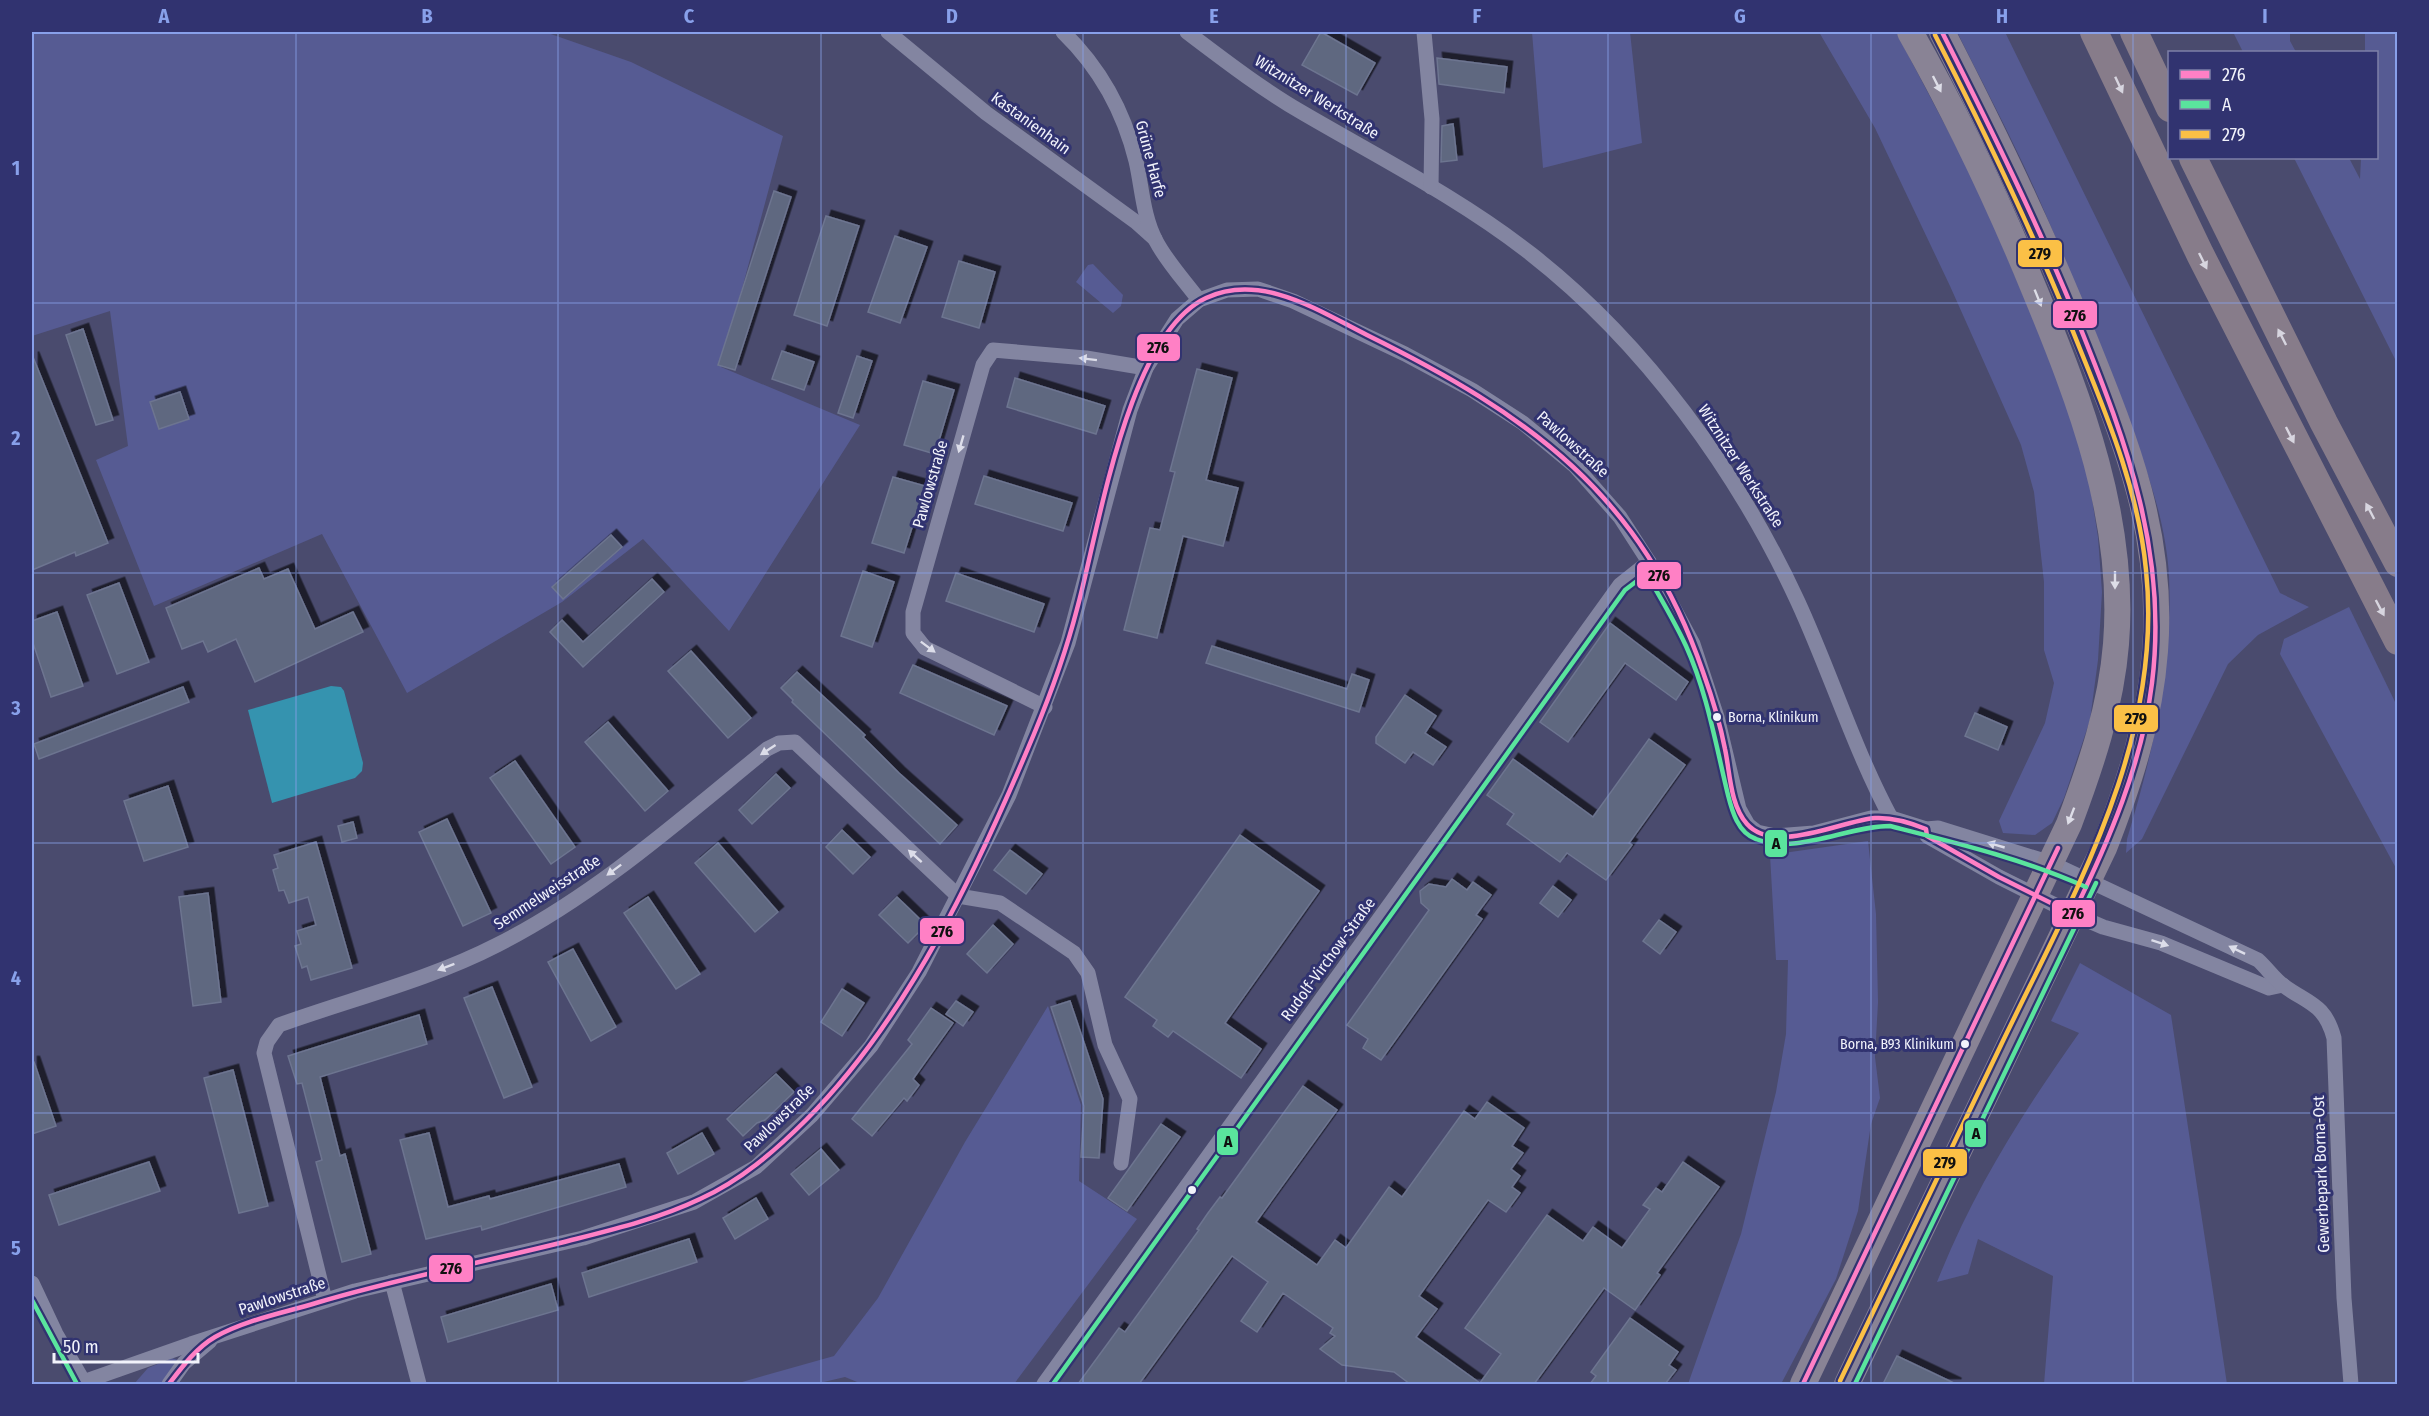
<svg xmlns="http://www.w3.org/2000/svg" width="2429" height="1416" viewBox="0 0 2429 1416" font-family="'Fira Sans Condensed',sans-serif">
	<defs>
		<filter id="shadow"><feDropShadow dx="5.5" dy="-5.5" stdDeviation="0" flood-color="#0009"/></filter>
	</defs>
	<rect width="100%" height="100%" fill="#4a4b6e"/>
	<g fill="#565b93">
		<polygon points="32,32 545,32 631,62 783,136 721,367 860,425 729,631 643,539 562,602 407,693 322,534 154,606 96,460 128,446 110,311 32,336"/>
		<polygon points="1532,32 1630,32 1642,143 1543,168"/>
		<polygon points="1819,32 1896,32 1976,184 2059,380 2087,467 2098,537 2102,592 2098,660 2090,720 2064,798 2052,823 2035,835 2003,833 1999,821 2045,723 2054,683 2044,650 2044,582 2034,492 2021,445 1950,286 1875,128"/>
		<path d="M1957 32H2005L2280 593 2309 607 2258 635 2228 664 2142 839 2126 853 2127 839C2153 753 2173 667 2169 576 2165 506 2135 440 2110 376 2083 306 2056 234 2024 166 2003 121 1979 76 1957 32Z"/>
		<polygon points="2233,32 2290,32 2290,41 2296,52 2243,52"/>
		<polygon points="2365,32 2397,32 2397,363 2294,158 2349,158 2360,179 2361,158 2376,158 2376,52 2365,52"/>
		<polygon points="1093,264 1123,295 1121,306 1113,313 1076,282 1088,265"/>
		<polygon points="2349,607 2397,706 2397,870 2280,654 2284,639"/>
		<polygon points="1868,841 1876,914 1878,1002 1875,1057 1880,1098 1871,1124 1858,1211 1836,1279 1781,1384 1688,1384 1741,1234 1776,1092 1786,1034 1788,960 1776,960 1770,855"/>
		<path d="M2080 963 2171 1015 2227 1384H2044L2053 1276 1978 1239 1968 1274 1937 1282C1974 1189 2022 1114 2079 1033L2051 1021Z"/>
		<polygon points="1048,1006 1081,1105 1079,1181 1137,1219 1014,1384 862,1384 845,1377 815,1384 735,1384 834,1356 878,1298 965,1142"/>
		<polygon points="172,1358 178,1360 161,1384 134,1384 148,1368"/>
	</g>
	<polygon fill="#3593af" points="331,686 341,687 344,691 363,763 362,771 355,778 272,803 248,710"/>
	<g fill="#5f6780" stroke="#6d7590" stroke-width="1.5" filter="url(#shadow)">
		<polygon points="1321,32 1375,63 1357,95 1302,65"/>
		<polygon points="1437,58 1507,67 1504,93 1439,84"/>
		<polygon points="1453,124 1457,160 1441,162 1442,126"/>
		<polygon points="774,191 791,197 735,370 718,365"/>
		<polygon points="826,216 859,226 827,326 794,315"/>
		<polygon points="895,236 927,247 900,323 868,312"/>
		<polygon points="959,261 995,272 979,328 942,317"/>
		<polygon points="83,329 113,420 96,425 66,335"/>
		<polygon points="782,351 814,362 804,390 772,379"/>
		<polygon points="857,356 872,361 853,418 838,413"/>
		<polygon points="33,357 108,543 76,556 75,552 32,570"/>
		<polygon points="1197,369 1232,378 1206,480 1238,488 1223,546 1183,536 1157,638 1124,630 1150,528 1160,530 1175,472 1170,471"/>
		<polygon points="1015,378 1105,406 1096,434 1007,407"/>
		<polygon points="923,381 954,390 935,454 904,445"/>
		<polygon points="180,392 189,419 159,429 150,402"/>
		<polygon points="984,476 1072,503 1063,531 975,504"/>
		<polygon points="893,477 925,486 904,553 872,543"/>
		<polygon points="611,535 622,547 563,599 552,587"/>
		<polygon points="259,568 264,579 288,569 315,629 353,612 363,632 255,682 236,639 208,652 203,641 182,649 166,608"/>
		<polygon points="863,571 894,582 872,647 841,636"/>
		<polygon points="956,573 1044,604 1034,632 946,601"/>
		<polygon points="652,579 664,592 583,667 550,632 562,620 583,642"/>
		<polygon points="119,583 149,662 117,674 87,595"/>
		<polygon points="57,612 83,686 51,697 32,640 32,621"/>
		<polygon points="1610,623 1688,682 1676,700 1625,663 1568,742 1540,722"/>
		<polygon points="1212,646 1347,689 1352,674 1369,680 1359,712 1206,663"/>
		<polygon points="691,651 751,718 728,738 668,671"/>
		<polygon points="913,665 1007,706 994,735 900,693"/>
		<polygon points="797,672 865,735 863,737 899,773 957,825 940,844 792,702 793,700 781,688"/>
		<polygon points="183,687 189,702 39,759 34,744"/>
		<polygon points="1405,695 1436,716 1425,733 1446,747 1433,765 1413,752 1405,763 1376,743 1376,737"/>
		<polygon points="1975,713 2007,727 1998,750 1965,736"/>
		<polygon points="608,722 668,791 645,811 585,742"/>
		<polygon points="1649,739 1685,765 1629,843 1632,845 1606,880 1567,853 1560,862 1507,824 1514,814 1487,795 1513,759 1593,817"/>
		<polygon points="515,761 575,847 551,864 490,778"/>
		<polygon points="776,774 790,788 752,824 739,810"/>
		<polygon points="168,786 188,847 144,861 124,801"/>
		<polygon points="447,819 491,913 463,926 419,832"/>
		<polygon points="353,822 357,838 342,842 338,826"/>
		<polygon points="842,830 870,857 853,874 826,847"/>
		<polygon points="1240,835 1319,891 1225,1023 1261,1049 1241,1078 1173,1031 1168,1037 1153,1026 1157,1020 1125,997"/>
		<polygon points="316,842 352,968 311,980 307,966 302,968 295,946 301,944 297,931 316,925 308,897 289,903 284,890 279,891 273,870 278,868 274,855"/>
		<polygon points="718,843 778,912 755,932 695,863"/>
		<polygon points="1010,850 1042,874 1026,894 994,870"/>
		<polygon points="1452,879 1467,890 1473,882 1491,895 1476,915 1482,919 1381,1060 1363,1048 1368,1039 1347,1025 1429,910 1421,903 1420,891 1429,884 1446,887"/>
		<polygon points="1553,886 1571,900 1558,917 1540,903"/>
		<polygon points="208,893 221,1002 193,1006 179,897"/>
		<polygon points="648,897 700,974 676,989 624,913"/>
		<polygon points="897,897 926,925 908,943 879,915"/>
		<polygon points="1659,920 1676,932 1660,954 1643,941"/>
		<polygon points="993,925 1013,944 987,973 967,954"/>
		<polygon points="573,949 616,1027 591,1041 548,962"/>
		<polygon points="492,987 532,1087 504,1098 464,998"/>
		<polygon points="842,989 864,1003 842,1036 821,1022"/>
		<polygon points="956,1001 973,1012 963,1026 946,1014"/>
		<polygon points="1070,1001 1103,1099 1099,1158 1081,1157 1084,1106 1051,1007"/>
		<polygon points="931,1008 953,1023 913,1079 919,1085 907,1101 904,1098 872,1136 852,1119 912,1044 908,1040"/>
		<polygon points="419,1015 427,1044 320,1077 340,1156 345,1154 371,1254 342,1262 316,1162 322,1160 302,1083 297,1084 288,1056"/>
		<polygon points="32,1062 34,1062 56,1126 32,1134"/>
		<polygon points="233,1070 268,1206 239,1213 204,1078"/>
		<polygon points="776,1074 794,1092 765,1120 757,1123 743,1136 727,1119"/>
		<polygon points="1303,1086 1337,1110 1256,1222 1317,1265 1335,1240 1346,1248 1389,1187 1402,1197 1464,1111 1475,1119 1487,1102 1524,1128 1512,1146 1523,1153 1511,1169 1520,1176 1512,1187 1520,1193 1506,1212 1488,1200 1419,1296 1437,1309 1416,1337 1480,1383 1501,1354 1465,1328 1547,1215 1583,1241 1593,1227 1622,1248 1650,1209 1643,1205 1656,1188 1662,1192 1683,1162 1719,1187 1657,1273 1660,1275 1635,1310 1604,1288 1534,1384 1410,1384 1394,1372 1342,1365 1320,1349 1335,1336 1330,1333 1333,1328 1283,1293 1257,1332 1241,1321 1268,1282 1232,1256 1139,1384 1078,1384 1119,1328 1125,1332 1199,1230 1197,1229 1208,1213 1220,1197 1222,1198"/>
		<polygon points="1161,1124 1180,1137 1127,1211 1108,1198"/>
		<polygon points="429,1133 448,1207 489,1196 490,1199 619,1164 626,1187 482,1230 481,1226 426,1239 400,1140"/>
		<polygon points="702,1133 714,1154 678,1174 667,1153"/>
		<polygon points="821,1149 839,1170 809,1195 791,1174"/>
		<polygon points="149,1162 160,1191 59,1225 49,1195"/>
		<polygon points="756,1198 768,1219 735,1239 723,1218"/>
		<polygon points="689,1239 697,1262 589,1297 582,1273"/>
		<polygon points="551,1284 558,1310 448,1342 441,1317"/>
		<polygon points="1630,1318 1678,1352 1669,1365 1676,1370 1665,1384 1590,1384 1596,1376 1591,1372"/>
		<polygon points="1897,1356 1956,1384 1883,1384"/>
	</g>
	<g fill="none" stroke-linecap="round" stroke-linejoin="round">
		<g stroke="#8385a1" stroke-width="15">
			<polyline points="888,32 986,113 1136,222 1155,239"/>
			<path d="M1063 32C1099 67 1124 112 1136 161 1142 187 1143 217 1156 241 1167 262 1184 280 1199 300"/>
			<path d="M1187 32C1224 60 1263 90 1303 113 1380 158 1461 199 1531 254 1645 343 1738 472 1798 602 1831 674 1854 749 1891 818"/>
			<polyline points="1424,32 1432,119 1431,187"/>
			<polyline points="1045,707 925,648 913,633 913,612 983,365 993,350 1086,358 1146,368"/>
			<polyline points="1926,829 1927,836 1999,877 2073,914 2103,927 2161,943 2269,988 2283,985"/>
			<polyline points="392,1282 419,1384"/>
			<polyline points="32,1283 56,1334 85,1384"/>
			<path d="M325 1300 264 1053 267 1042 279 1025C351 999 429 980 497 945 596 895 681 819 767 749L779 743 795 742 958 896 1000 903 1074 953 1088 973 1105 1045 1130 1099 1121 1163"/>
			<path d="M83 1382 191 1344 355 1291 583 1238 694 1202 756 1167 812 1115 871 1046 919 972 1009 795 1068 643 1130 410 1146 368 1177 319 1199 300 1227 290 1258 289 1293 301 1405 354 1472 390 1523 423 1575 466 1620 517 1649 562 1693 644 1717 717 1739 809 1748 825 1757 832 1775 836 1814 833 1871 818H1891L1926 829 1938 828 2051 863 2258 960C2267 968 2275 980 2284 986 2309 1004 2325 1004 2334 1038L2344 1298 2351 1384"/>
			<polyline points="169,1384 184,1363 210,1341"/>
			<polyline points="1044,1384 1620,585 1649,562"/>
		</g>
		<g stroke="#898395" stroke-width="26">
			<path d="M1803 1384 2069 824C2091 765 2111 707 2116 644 2126 520 2081 402 2034 289 1998 201 1957 115 1910 32"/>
			<path d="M1847 1384 2104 848C2129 784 2150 720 2155 651 2164 536 2127 444 2085 340 2043 234 1994 133 1942 32"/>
		</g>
		<g stroke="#877c8a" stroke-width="28">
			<polyline points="2094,32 2200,254 2398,641"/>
			<polyline points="2134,32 2170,108"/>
			<polyline points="2193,158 2324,423 2398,563"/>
		</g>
		<defs>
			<g id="bus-1">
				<path d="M169 1384C182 1367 196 1348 215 1337 245 1320 283 1313 316 1303 396 1279 479 1263 560 1243 607 1231 656 1220 700 1199 740 1181 774 1152 806 1120 909 1017 978 868 1034 734 1051 693 1066 652 1077 609 1099 530 1127 335 1206 298 1261 272 1319 311 1367 335 1529 415 1642 494 1703 672 1712 697 1720 723 1725 749 1730 772 1730 805 1747 824 1775 855 1840 821 1875 818 1893 817 1909 822 1926 829L1927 836 1999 877 2073 914C2109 841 2142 764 2152 683 2168 554 2127 444 2080 327 2039 226 1991 129 1942 32"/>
				<polyline points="1803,1384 2058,848"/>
			</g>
			<g id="bus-2">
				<path d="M1642 566C1657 592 1673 618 1686 646 1707 692 1716 746 1728 795 1732 811 1738 833 1756 839 1798 855 1847 826 1890 826 1957 843 2023 859 2086 887"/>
				<polyline points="32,1300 77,1384"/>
				<polyline points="1053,1384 1625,590 1654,568"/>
				<polyline points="1855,1384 2096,883"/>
			</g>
			<path id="bus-3" d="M1840 1381C1894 1269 1948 1157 2001 1045 2073 895 2164 742 2146 570 2139 495 2110 423 2082 354 2039 245 1989 140 1935 35"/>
		</defs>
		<use href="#bus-1" stroke="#313370" stroke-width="9"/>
		<use href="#bus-2" stroke="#313370" stroke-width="9"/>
		<use href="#bus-3" stroke="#313370" stroke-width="9"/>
		<use href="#bus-1" stroke="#ff80c5" stroke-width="4.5"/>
		<use href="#bus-2" stroke="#5ae49d" stroke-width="4.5"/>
		<use href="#bus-3" stroke="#fbc046" stroke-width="4.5"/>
	</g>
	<defs><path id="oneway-solid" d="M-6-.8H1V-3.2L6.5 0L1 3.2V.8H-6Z" transform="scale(1.5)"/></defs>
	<g fill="#dddde7">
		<use href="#oneway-solid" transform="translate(1937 84) rotate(63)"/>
		<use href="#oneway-solid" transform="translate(2038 298) rotate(68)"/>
		<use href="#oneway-solid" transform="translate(2115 580) rotate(90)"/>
		<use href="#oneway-solid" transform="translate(2071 816) rotate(111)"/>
	</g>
	<g fill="#d7d5df">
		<use href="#oneway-solid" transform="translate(2119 85) rotate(65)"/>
		<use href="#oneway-solid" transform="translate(2203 261) rotate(64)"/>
		<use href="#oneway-solid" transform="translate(2282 337) rotate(-117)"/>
		<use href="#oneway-solid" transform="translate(2290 435) rotate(63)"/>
		<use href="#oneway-solid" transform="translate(2370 511) rotate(-118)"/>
		<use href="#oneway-solid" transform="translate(2380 608) rotate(62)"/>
	</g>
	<g fill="#dcdde9">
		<use href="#oneway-solid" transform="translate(1088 359) rotate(-173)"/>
		<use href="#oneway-solid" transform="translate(961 444) rotate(106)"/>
		<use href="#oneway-solid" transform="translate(928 647) rotate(37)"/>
		<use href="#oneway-solid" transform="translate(768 750) rotate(147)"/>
		<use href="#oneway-solid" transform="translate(1996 845) rotate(-164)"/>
		<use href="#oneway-solid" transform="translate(915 856) rotate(-138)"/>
		<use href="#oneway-solid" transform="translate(614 870) rotate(143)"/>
		<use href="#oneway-solid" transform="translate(2160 943) rotate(18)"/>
		<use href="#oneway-solid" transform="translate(2237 950) rotate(-154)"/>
		<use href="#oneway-solid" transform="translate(446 967) rotate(159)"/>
	</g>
	<path fill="none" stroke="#88a0ea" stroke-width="1.5" stroke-opacity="0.55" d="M296 32V1384M558 32V1384M821 32V1384M1083 32V1384M1346 32V1384M1608 32V1384M1871 32V1384M2133 32V1384M32 303H2398M32 573H2398M32 843H2398M32 1113H2398"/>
	<g fill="#f2f3fb" stroke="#313370" stroke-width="2">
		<circle cx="1717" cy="717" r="5"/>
		<circle cx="1965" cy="1044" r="5"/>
		<circle cx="1192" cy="1190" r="5"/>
	</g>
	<g text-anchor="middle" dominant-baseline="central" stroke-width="6" stroke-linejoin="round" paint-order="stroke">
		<g font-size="14" fill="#f2f3fb" stroke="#313370" text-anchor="start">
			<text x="1728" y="717">Borna, Klinikum</text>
			<text x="1954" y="1044" text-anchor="end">Borna, B93 Klinikum</text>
		</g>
		<g font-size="16" fill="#f2f3fb" stroke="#313370">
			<text transform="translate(1317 97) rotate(32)">Witznitzer Werkstraße</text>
			<text transform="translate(1031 123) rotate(36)">Kastanienhain</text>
			<text transform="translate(1151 159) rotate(75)">Grüne Harfe</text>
			<text transform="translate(1573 444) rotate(42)">Pawlowstraße</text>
			<text transform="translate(1741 466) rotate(57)">Witznitzer Werkstraße</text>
			<text transform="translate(930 484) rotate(-74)">Pawlowstraße</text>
			<text transform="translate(547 892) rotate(-33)">Semmelweisstraße</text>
			<text transform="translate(1328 959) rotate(-54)">Rudolf-Virchow-Straße</text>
			<text transform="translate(779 1118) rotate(-44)">Pawlowstraße</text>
			<text transform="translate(2321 1174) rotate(-92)">Gewerbepark Borna-Ost</text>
			<text transform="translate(282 1296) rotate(-18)">Pawlowstraße</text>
		</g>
	</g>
	<g stroke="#313370" stroke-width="2">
		<rect x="2017" y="239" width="46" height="29" rx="6" fill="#fbc046"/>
		<rect x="2052" y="300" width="46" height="29" rx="6" fill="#ff80c5"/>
		<rect x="1136" y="333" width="45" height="29" rx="6" fill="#ff80c5"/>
		<rect x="1636" y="561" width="46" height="29" rx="6" fill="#ff80c5"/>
		<rect x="2113" y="704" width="46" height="29" rx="6" fill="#fbc046"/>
		<rect x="1764" y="829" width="24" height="29" rx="6" fill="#5ae49d"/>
		<rect x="2051" y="899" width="45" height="29" rx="6" fill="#ff80c5"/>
		<rect x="919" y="917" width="46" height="28" rx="6" fill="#ff80c5"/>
		<rect x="1964" y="1119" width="23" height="29" rx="6" fill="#5ae49d"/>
		<rect x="1216" y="1127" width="23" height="29" rx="6" fill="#5ae49d"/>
		<rect x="1922" y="1148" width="46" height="29" rx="6" fill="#fbc046"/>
		<rect x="428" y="1254" width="46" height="29" rx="6" fill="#ff80c5"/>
	</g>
	<g font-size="16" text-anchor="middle" font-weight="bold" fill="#111">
		<text x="2040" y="259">279</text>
		<text x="2075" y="321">276</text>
		<text x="1158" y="353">276</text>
		<text x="1659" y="581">276</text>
		<text x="2136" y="724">279</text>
		<text x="1776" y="849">A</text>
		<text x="2073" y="919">276</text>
		<text x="942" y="937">276</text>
		<text x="1976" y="1139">A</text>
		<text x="1228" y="1147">A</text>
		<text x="1945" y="1168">279</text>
		<text x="451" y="1274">276</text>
	</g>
	<rect width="2429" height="1416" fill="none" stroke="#313370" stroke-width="66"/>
	<rect x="2168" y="51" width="210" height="108" fill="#313370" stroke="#7e80a8" stroke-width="1.5"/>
	<rect x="2180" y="70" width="30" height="9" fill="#ff80c5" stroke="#7e80a8" stroke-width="1.5"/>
	<text x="2222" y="81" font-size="18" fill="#f2f3fb">276</text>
	<rect x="2180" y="100" width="30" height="9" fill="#5ae49d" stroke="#7e80a8" stroke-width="1.5"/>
	<text x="2222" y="111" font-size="18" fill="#f2f3fb">A</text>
	<rect x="2180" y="130" width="30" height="9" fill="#fbc046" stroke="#7e80a8" stroke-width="1.5"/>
	<text x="2222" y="141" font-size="18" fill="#f2f3fb">279</text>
	<path d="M54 1353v9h144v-9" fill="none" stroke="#f2f3fb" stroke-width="3"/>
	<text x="63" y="1353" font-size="18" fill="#f2f3fb" stroke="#313370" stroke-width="4.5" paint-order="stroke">50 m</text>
	<rect x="33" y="33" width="2363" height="1350" fill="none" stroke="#88a0ea" stroke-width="2"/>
	<g font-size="20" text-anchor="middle" font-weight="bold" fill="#88a0ea">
		<text x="164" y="23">A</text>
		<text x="427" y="23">B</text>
		<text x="689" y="23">C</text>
		<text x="952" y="23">D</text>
		<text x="1214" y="23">E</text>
		<text x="1477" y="23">F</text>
		<text x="1740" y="23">G</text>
		<text x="2002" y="23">H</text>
		<text x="2265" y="23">I</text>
		<text x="16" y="175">1</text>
		<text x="16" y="445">2</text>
		<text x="16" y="715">3</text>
		<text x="16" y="985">4</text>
		<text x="16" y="1255">5</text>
	</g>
</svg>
